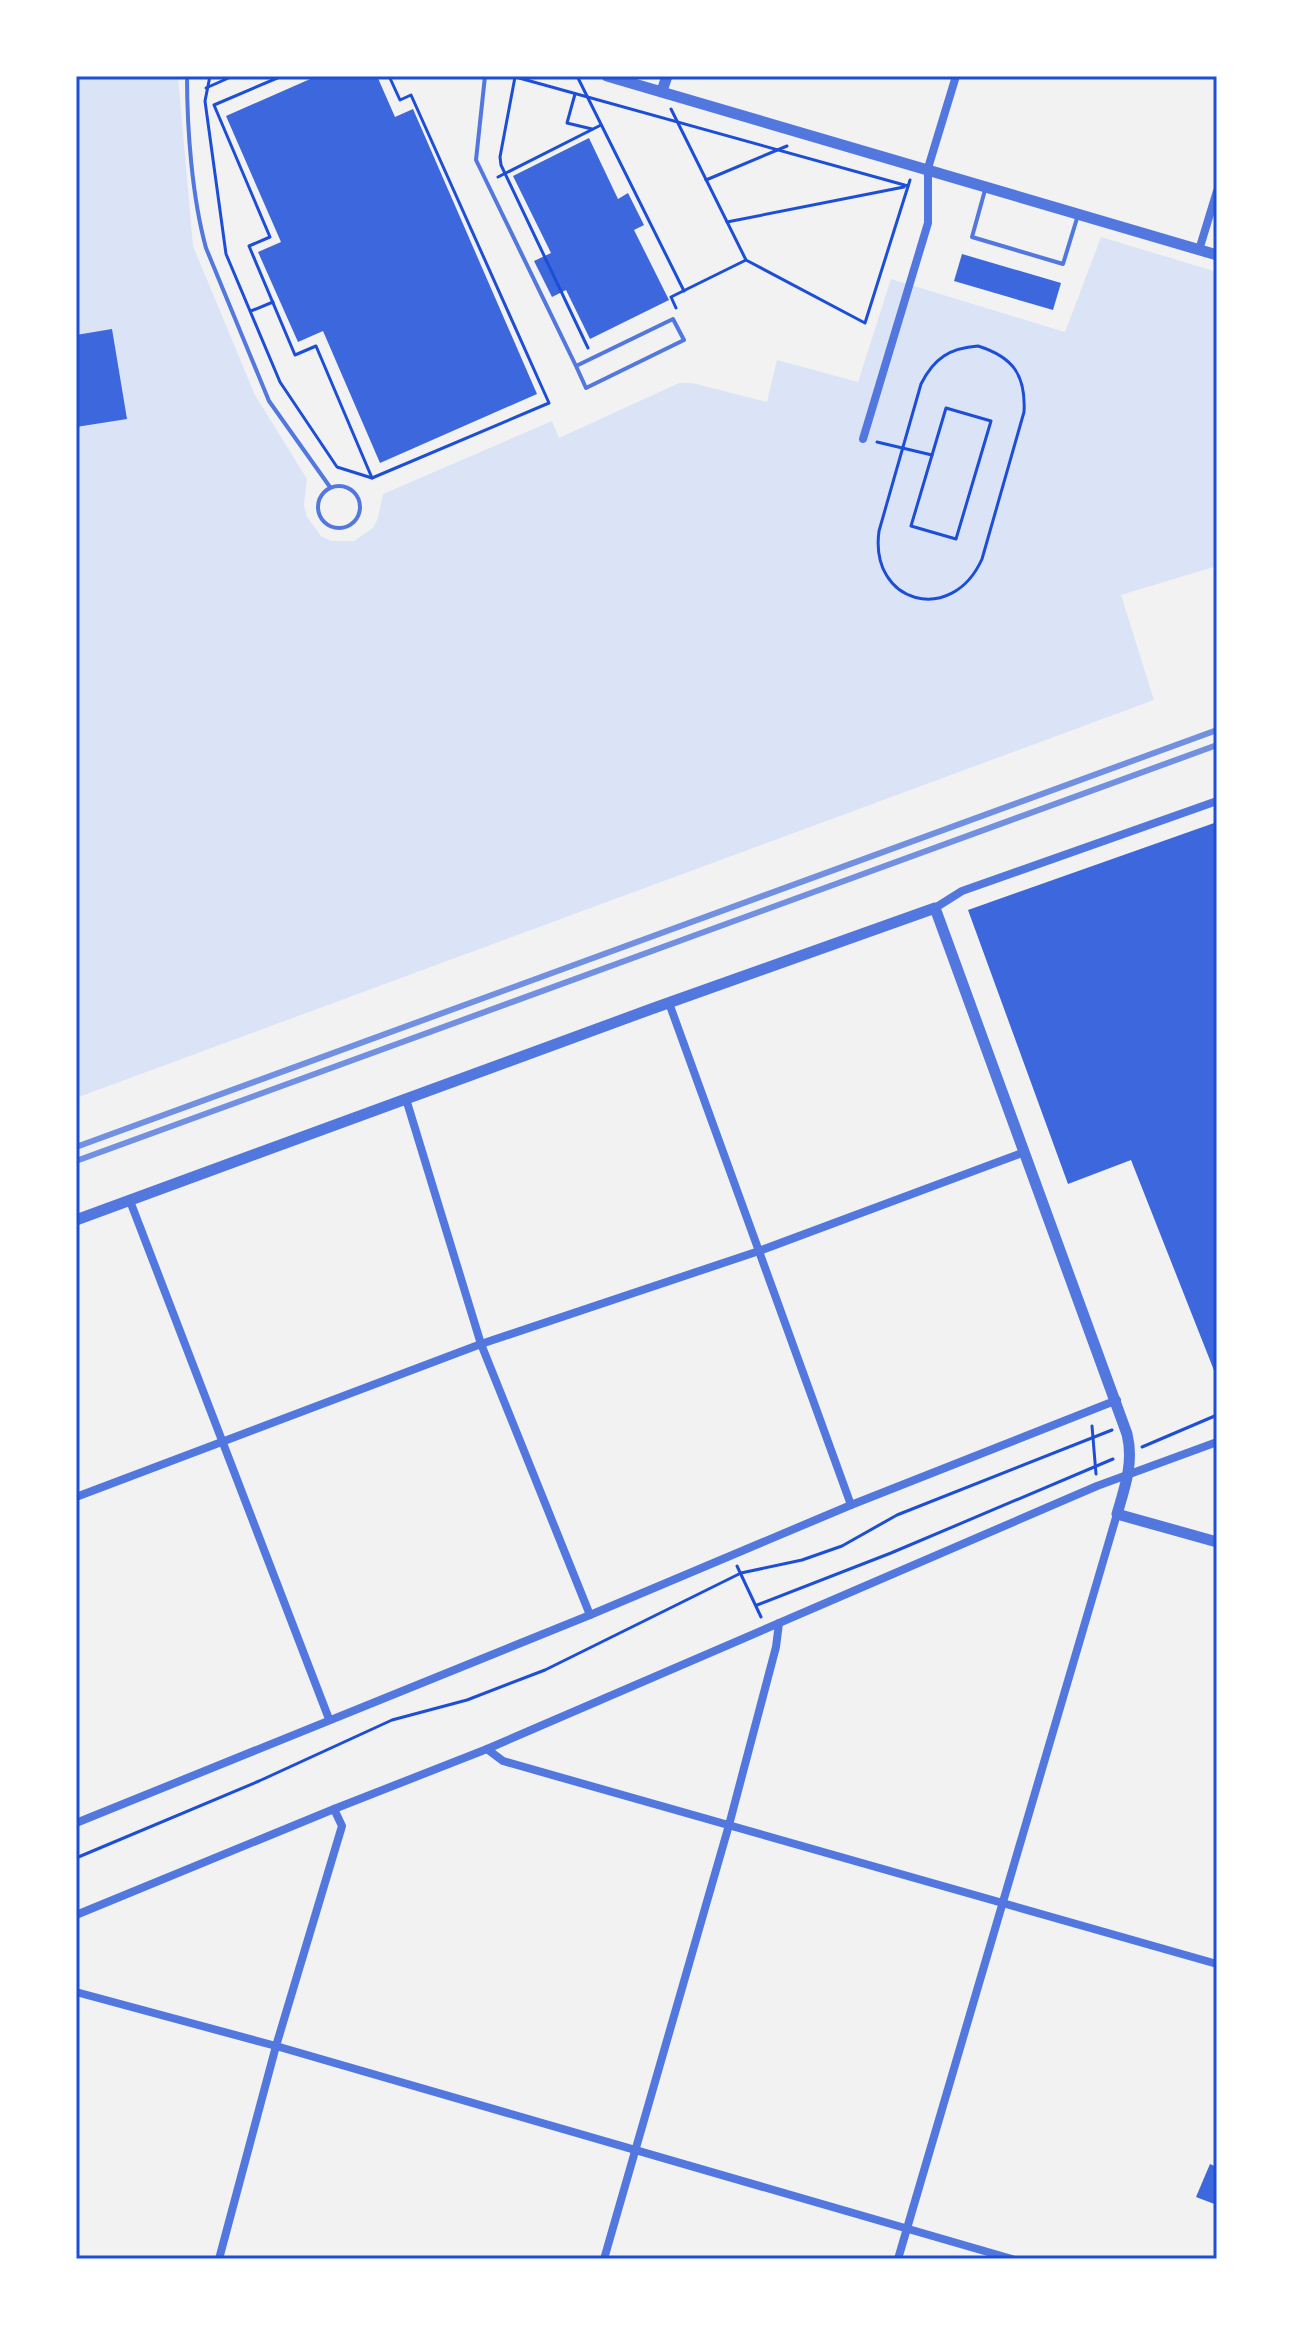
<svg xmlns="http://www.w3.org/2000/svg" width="1293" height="2335" viewBox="0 0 1293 2335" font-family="'Space Grotesk',sans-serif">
	<rect width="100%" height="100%" fill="#f2f2f2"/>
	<polygon fill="#dbe4f7" points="76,76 178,76 193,246 255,395 307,479 304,505 307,517 321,536 331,541 354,541 373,528 378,518 383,494 552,421 559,438 679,383 692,383 767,402 777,360 858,382 891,279 1065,332 1101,237 1217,272 1217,566 1121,595 1154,700 76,1098"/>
	<g fill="#3d67dc">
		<polygon points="317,76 377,76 395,117 413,109 537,394 380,463 323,331 298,342 258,252 281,242 226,116"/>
		<polygon points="589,138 618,199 628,193 644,225 634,230 669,300 590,339 566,290 552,297 534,261 551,253 513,176"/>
		<polygon points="962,254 1061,283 1053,310 954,281"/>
		<polygon points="112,329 127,419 76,427 76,335"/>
		<polygon points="1217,822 1217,1378 1131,1160 1068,1184 968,910"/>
		<polygon points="1210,2164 1217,2167 1217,2205 1196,2197"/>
	</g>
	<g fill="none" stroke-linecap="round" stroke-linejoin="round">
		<g stroke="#1d4ed8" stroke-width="3">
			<polyline points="210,76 205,101 226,254 280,382 337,467 372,478 549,403 411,95 400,100 389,76"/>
			<polyline points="282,76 214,105 270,237 249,246 295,355 316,346 372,478"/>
			<polyline points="512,76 908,186"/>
			<polyline points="577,76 684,291"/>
			<polyline points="515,77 500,157 501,165 588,348"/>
			<polyline points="206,88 233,76"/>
			<polyline points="575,94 567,123 592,129"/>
			<polyline points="671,109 746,260"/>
			<polyline points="498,177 601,125"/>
			<polyline points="706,180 787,146"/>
			<polyline points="727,222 904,187"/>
			<polyline points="676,308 671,297 746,260 865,323 910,180"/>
			<polyline points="251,311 273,302"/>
			<path d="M978 346C1013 357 1026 375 1024 412L982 559C952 626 869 604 879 531L921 384C934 358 950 348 978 346Z"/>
			<polygon points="946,408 991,421 956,539 911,526"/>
			<polyline points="877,442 932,455"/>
			<polyline points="1092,1426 1096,1474"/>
			<polyline points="1142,1447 1217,1415"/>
			<polyline points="737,1566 761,1617"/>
			<polyline points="757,1605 891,1553 1113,1459"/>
			<polyline points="76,1858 259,1781 392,1720 467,1700 545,1670 741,1573 802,1560 842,1546 897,1515 1112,1430"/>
		</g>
		<g stroke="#5277de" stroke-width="4">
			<path d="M187 76C187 129 192 197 206 248L269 401 330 487"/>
			<polyline points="485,76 476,160 576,366 586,388 684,340 673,319 576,366"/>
			<polyline points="985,190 972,237 1063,264 1078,215"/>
			<circle cx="339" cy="507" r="21"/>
		</g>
		<g stroke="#5277de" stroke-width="8">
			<polyline points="1199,250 1217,191"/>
			<polyline points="863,439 928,223 928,168 956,76"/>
			<polyline points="935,908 962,891 1217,801"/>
			<polyline points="669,1003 851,1505"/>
			<polyline points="406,1099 481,1344 590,1615"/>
			<polyline points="130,1201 329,1719"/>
			<polyline points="76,1497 481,1344 759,1251 1025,1152"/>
			<polyline points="487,1749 503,1761 1217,1964"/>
			<polyline points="76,1823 590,1615 851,1505 1117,1400"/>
			<polyline points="76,1915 334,1809 487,1749 1097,1486 1217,1442"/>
			<polyline points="76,1992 276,2046 1012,2259"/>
			<polyline points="219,2259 276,2046 342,1826 334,1809"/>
			<polyline points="604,2259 729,1825 776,1647 779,1623"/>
			<polyline points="898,2259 1117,1514"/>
		</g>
		<g stroke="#5277de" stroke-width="11">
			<polyline points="607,76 1217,255"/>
			<polyline points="662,91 667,76"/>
			<path d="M76 1220 654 1008 935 908 1127 1434C1134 1462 1125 1487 1117 1514L1217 1542"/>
		</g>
		<g stroke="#7290e2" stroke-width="6">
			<polyline points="76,1147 1217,730"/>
			<polyline points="76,1161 1217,745"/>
		</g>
	</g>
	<rect width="1293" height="2335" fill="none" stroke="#ffffff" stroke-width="156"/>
	<rect x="78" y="78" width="1137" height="2179" fill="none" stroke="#1d4ed8" stroke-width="3"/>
</svg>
